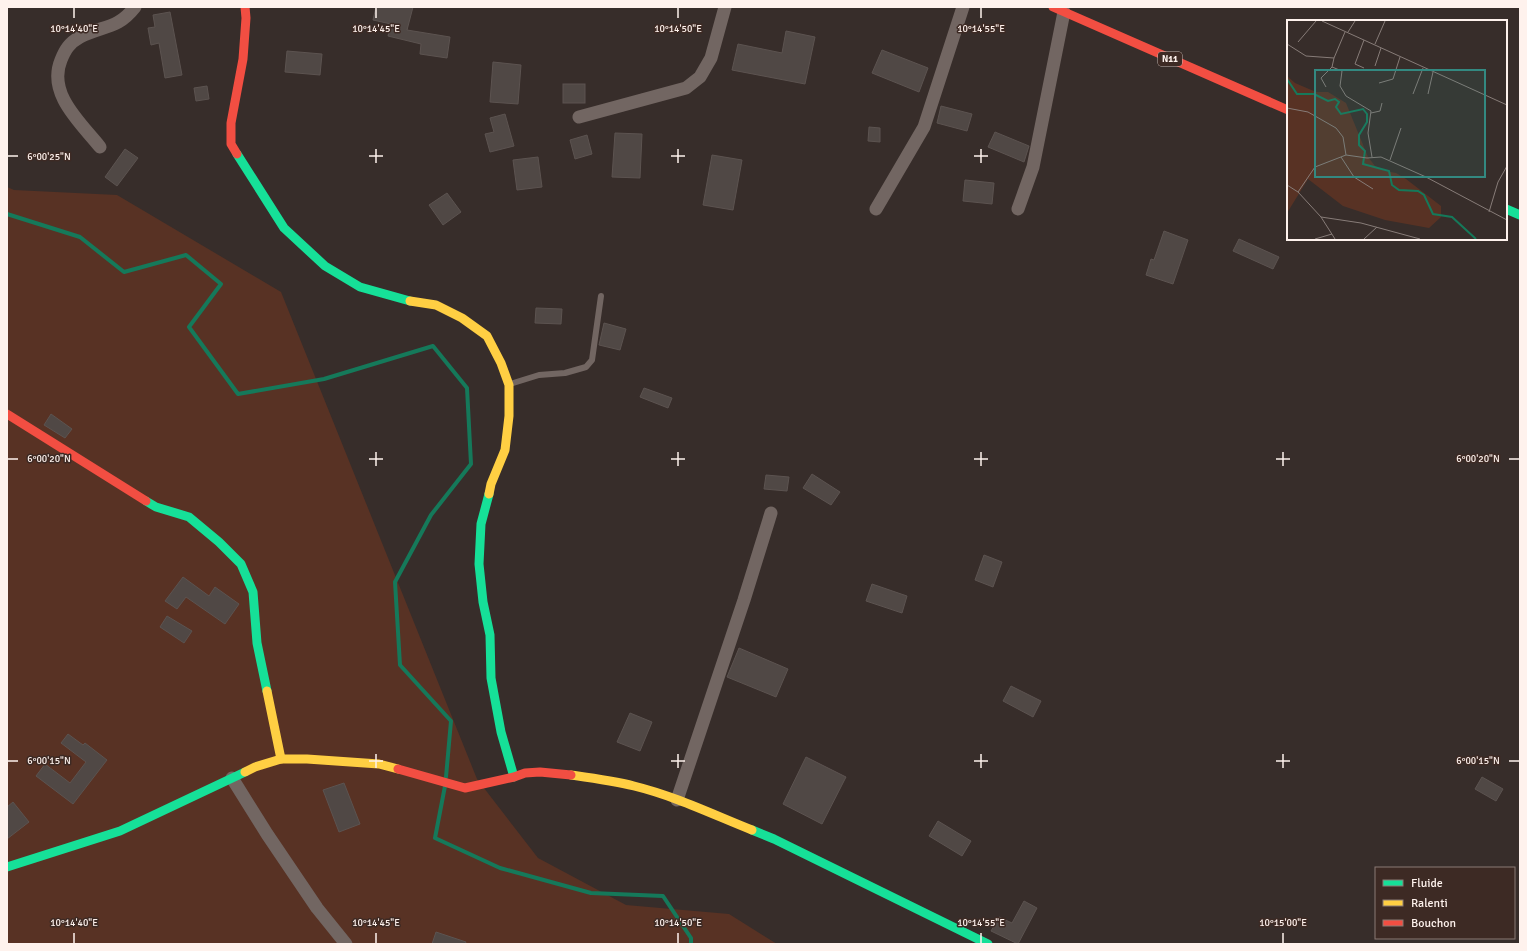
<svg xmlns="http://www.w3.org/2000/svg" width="1527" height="951" viewBox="0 0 1527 951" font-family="Signika,sans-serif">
	<rect width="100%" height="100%" fill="#372d2a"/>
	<polygon fill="#583224" points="7,187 14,190 117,195 281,292 477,779 538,858 626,905 729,914 777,944 7,944"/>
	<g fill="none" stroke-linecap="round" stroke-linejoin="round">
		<g stroke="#15795a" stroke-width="4">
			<polyline points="7,214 80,237 124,272 186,255 221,284 189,327 238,394 324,379 433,346 467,388 471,464 431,515 395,582 400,665 451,721 446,777"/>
			<polyline points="445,786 435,838 500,868 591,893 663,896 691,938 691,944"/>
		</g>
	</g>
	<g fill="#504845" stroke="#5c5350">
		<polygon points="376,7 413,7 407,30 450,37 447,58 420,54 421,44 388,36 391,24 373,20"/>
		<polygon points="170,12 182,75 165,78 159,43 151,45 148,28 155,27 153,15"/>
		<polygon points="786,31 815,37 805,84 732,70 738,44 782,53"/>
		<polygon points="882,50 928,68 919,92 872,73"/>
		<polygon points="287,51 322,54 320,75 285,72"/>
		<polygon points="493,62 521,65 518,104 490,102"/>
		<rect x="563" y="84" width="22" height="19"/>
		<polygon points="207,86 209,99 196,101 194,88"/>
		<polygon points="941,106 972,114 967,131 937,123"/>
		<polygon points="505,114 514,146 490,152 485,134 494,132 490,118"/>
		<polygon points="869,127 880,128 880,142 868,141"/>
		<polygon points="995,132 1029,146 1024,162 988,147"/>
		<polygon points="615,133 642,134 640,178 612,177"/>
		<polygon points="587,135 592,154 575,159 570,140"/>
		<polygon points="125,149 138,158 117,186 105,177"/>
		<polygon points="712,155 742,160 733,210 703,205"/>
		<polygon points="538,157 542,187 517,190 513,160"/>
		<polygon points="965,180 994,183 992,204 963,201"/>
		<polygon points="447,193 461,212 443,225 429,205"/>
		<polygon points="1164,231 1188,240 1173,284 1146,275 1151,259 1154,260"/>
		<polygon points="1239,239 1279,257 1273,269 1233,251"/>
		<polygon points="536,308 562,309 561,324 535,323"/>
		<polygon points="604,323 626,329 620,350 599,345"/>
		<polygon points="644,388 672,398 668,408 640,397"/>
		<polygon points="51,414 72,429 65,438 44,425"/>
		<polygon points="812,474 840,492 831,505 803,488"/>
		<polygon points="766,475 789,477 787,491 764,489"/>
		<polygon points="984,555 1002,562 993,587 975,580"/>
		<polygon points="183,577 209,596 215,587 239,604 225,624 186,597 177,609 165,601"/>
		<polygon points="872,584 907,596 902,613 866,601"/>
		<polygon points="167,616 192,631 184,643 160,627"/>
		<polygon points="739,648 788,669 776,697 727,677"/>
		<polygon points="1011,686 1041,701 1033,717 1003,701"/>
		<polygon points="630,713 652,722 640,751 617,742"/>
		<polygon points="68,734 83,745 85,743 107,760 73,804 36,776 45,764 70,783 86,762 61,743"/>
		<polygon points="806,757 846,777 822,824 783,804"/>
		<polygon points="1482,777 1503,789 1496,801 1475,789"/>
		<polygon points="344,783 360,824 339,832 323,790"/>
		<polygon points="13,802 29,822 7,839 7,807"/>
		<polygon points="938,821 971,841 962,856 929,836"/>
		<polygon points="1024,901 1037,908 1018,944 991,931 999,917 1012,923"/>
		<polygon points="436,932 466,942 465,944 432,944"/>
	</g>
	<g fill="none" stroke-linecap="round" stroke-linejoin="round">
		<polyline stroke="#726662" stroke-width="6" points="510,384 539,375 565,373 586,367 592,360 601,296"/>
		<g stroke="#726662" stroke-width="13">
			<polyline points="579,117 686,88 700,77 711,58 725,7"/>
			<path d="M100 147C81 123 47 94 61 60 65 50 69 43 80 37 103 25 117 30 135 7"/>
			<polyline points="876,209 924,127 963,7"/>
			<polyline points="1018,209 1033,167 1064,12"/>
			<polyline points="232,778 267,834 317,908 346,944"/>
			<polyline points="677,800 744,600 771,513"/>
		</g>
		<g stroke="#16e098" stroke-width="9">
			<polyline points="237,154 284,228 325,266 360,287 410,301"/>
			<polyline points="1506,209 1520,215"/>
			<polyline points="489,494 481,524 479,564 483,602 490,635 491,678 501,732 514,777"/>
			<polyline points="146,501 156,507 189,517 219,542 241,564 253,592 257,643 267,691"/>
			<polyline points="752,830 774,839 988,944"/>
			<polyline points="7,867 120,831 245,772"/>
		</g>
		<g stroke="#ffcf43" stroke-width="9">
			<polyline points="410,301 436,305 462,318 487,336 501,363 509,385 509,416 505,450 491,484 489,494"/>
			<polyline points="267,691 281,759"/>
			<polyline points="245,772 255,767 281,759 307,759 379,764 398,769"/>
			<path d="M571 775C592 778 614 781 634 786 675 796 714 815 752 830"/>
		</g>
		<g stroke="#f24e42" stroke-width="9">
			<polyline points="1053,7 1288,110"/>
			<polyline points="237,154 231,144 231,123 243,59 246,18 245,7"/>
			<polyline points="7,414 146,501"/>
			<polyline points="398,769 465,788 514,777 525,773 540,772 571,775"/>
		</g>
	</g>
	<path fill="none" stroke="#fef2ed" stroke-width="1.5" d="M74 8V18M376 8V18M678 8V18M981 8V18M376 149V163M678 149V163M981 149V163M8 156H18M369 156H383M671 156H685M974 156H988M376 452V466M678 452V466M981 452V466M1283 452V466M8 459H18M369 459H383M671 459H685M974 459H988M1276 459H1290M1509 459H1519M376 754V768M678 754V768M981 754V768M1283 754V768M8 761H18M369 761H383M671 761H685M974 761H988M1276 761H1290M1509 761H1519M74 933V943M376 933V943M678 933V943M981 933V943M1283 933V943"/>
	<g text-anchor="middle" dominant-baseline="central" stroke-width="3" stroke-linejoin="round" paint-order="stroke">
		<rect fill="#3d2a24" stroke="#c4b6b1" stroke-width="1" x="1158" y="52" width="24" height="14" rx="3"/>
		<g font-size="9" font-weight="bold" fill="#fef2ed">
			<text x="1170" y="59">N11</text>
		</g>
	</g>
	<g transform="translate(1287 20)">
		<rect width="220" height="220" fill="#372d2a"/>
		<path d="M0 56 8 63 29 72H41L59 83 81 137 88 146 98 151 109 153 119 159 154 186V197L142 208 98 200 56 186 21 159 0 193Z" fill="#583224"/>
		<path fill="none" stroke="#15795a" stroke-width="2" d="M0 59 10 74H27L41 81 48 79 52 82 49 87 54 94 76 89 80 94V102L72 115V125L78 131 76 144 102 151 105 165 112 170 131 171 137 175 146 194 165 197 189 219"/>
		<path fill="none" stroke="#877c78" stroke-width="1" d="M35 1 220 85M61 12 68 1M77 20 68 44 77 48M11 22 29 1M0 24 19 36 47 38 58 12M88 24 98 1M47 38 45 47 55 51 53 66 59 76 84 91 81 113 85 137M88 46 94 28M92 63 106 59 113 37M39 67 34 58 45 47M126 74 136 48M141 74 146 52M0 88 21 92 49 108 56 117 59 135M84 93 93 91 95 83M54 137 67 157 86 169M103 140 114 108M0 165 11 172 34 197 74 203 133 219M11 172 28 147 59 135 80 138 94 137 139 157 220 200M202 192 211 162 220 146M34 197 48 219M28 219 45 214M77 219 90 207"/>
		<path fill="#338981" fill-opacity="0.15" stroke="#338981" stroke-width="2" d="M28 50H198V157H28Z"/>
		<rect width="220" height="220" fill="none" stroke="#fef2ed" stroke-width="2"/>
	</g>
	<g font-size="10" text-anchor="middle" fill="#fef2ed" stroke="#3d2a24" stroke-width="3" stroke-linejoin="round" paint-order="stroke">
		<text x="74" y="32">10°14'40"E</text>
		<text x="376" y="32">10°14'45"E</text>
		<text x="678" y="32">10°14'50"E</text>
		<text x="981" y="32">10°14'55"E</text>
		<text x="49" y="160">6°00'25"N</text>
		<text x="49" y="462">6°00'20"N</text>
		<text x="1478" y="462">6°00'20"N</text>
		<text x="49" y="764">6°00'15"N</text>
		<text x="1478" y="764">6°00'15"N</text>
		<text x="74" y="926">10°14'40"E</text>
		<text x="376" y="926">10°14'45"E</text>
		<text x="678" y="926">10°14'50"E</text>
		<text x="981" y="926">10°14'55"E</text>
		<text x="1283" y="926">10°15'00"E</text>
	</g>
	<rect width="1527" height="951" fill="none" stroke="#fef2ed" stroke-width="16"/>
	<rect x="1375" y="867" width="140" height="72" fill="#3d2a24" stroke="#8a7a74"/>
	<rect x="1383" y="880" width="20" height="6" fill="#16e098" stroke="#8a7a74"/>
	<text x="1411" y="887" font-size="12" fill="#fef2ed">Fluide</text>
	<rect x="1383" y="900" width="20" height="6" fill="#ffcf43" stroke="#8a7a74"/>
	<text x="1411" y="907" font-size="12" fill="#fef2ed">Ralenti</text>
	<rect x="1383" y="920" width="20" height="6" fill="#f24e42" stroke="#8a7a74"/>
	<text x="1411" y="927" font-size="12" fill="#fef2ed">Bouchon</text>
</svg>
